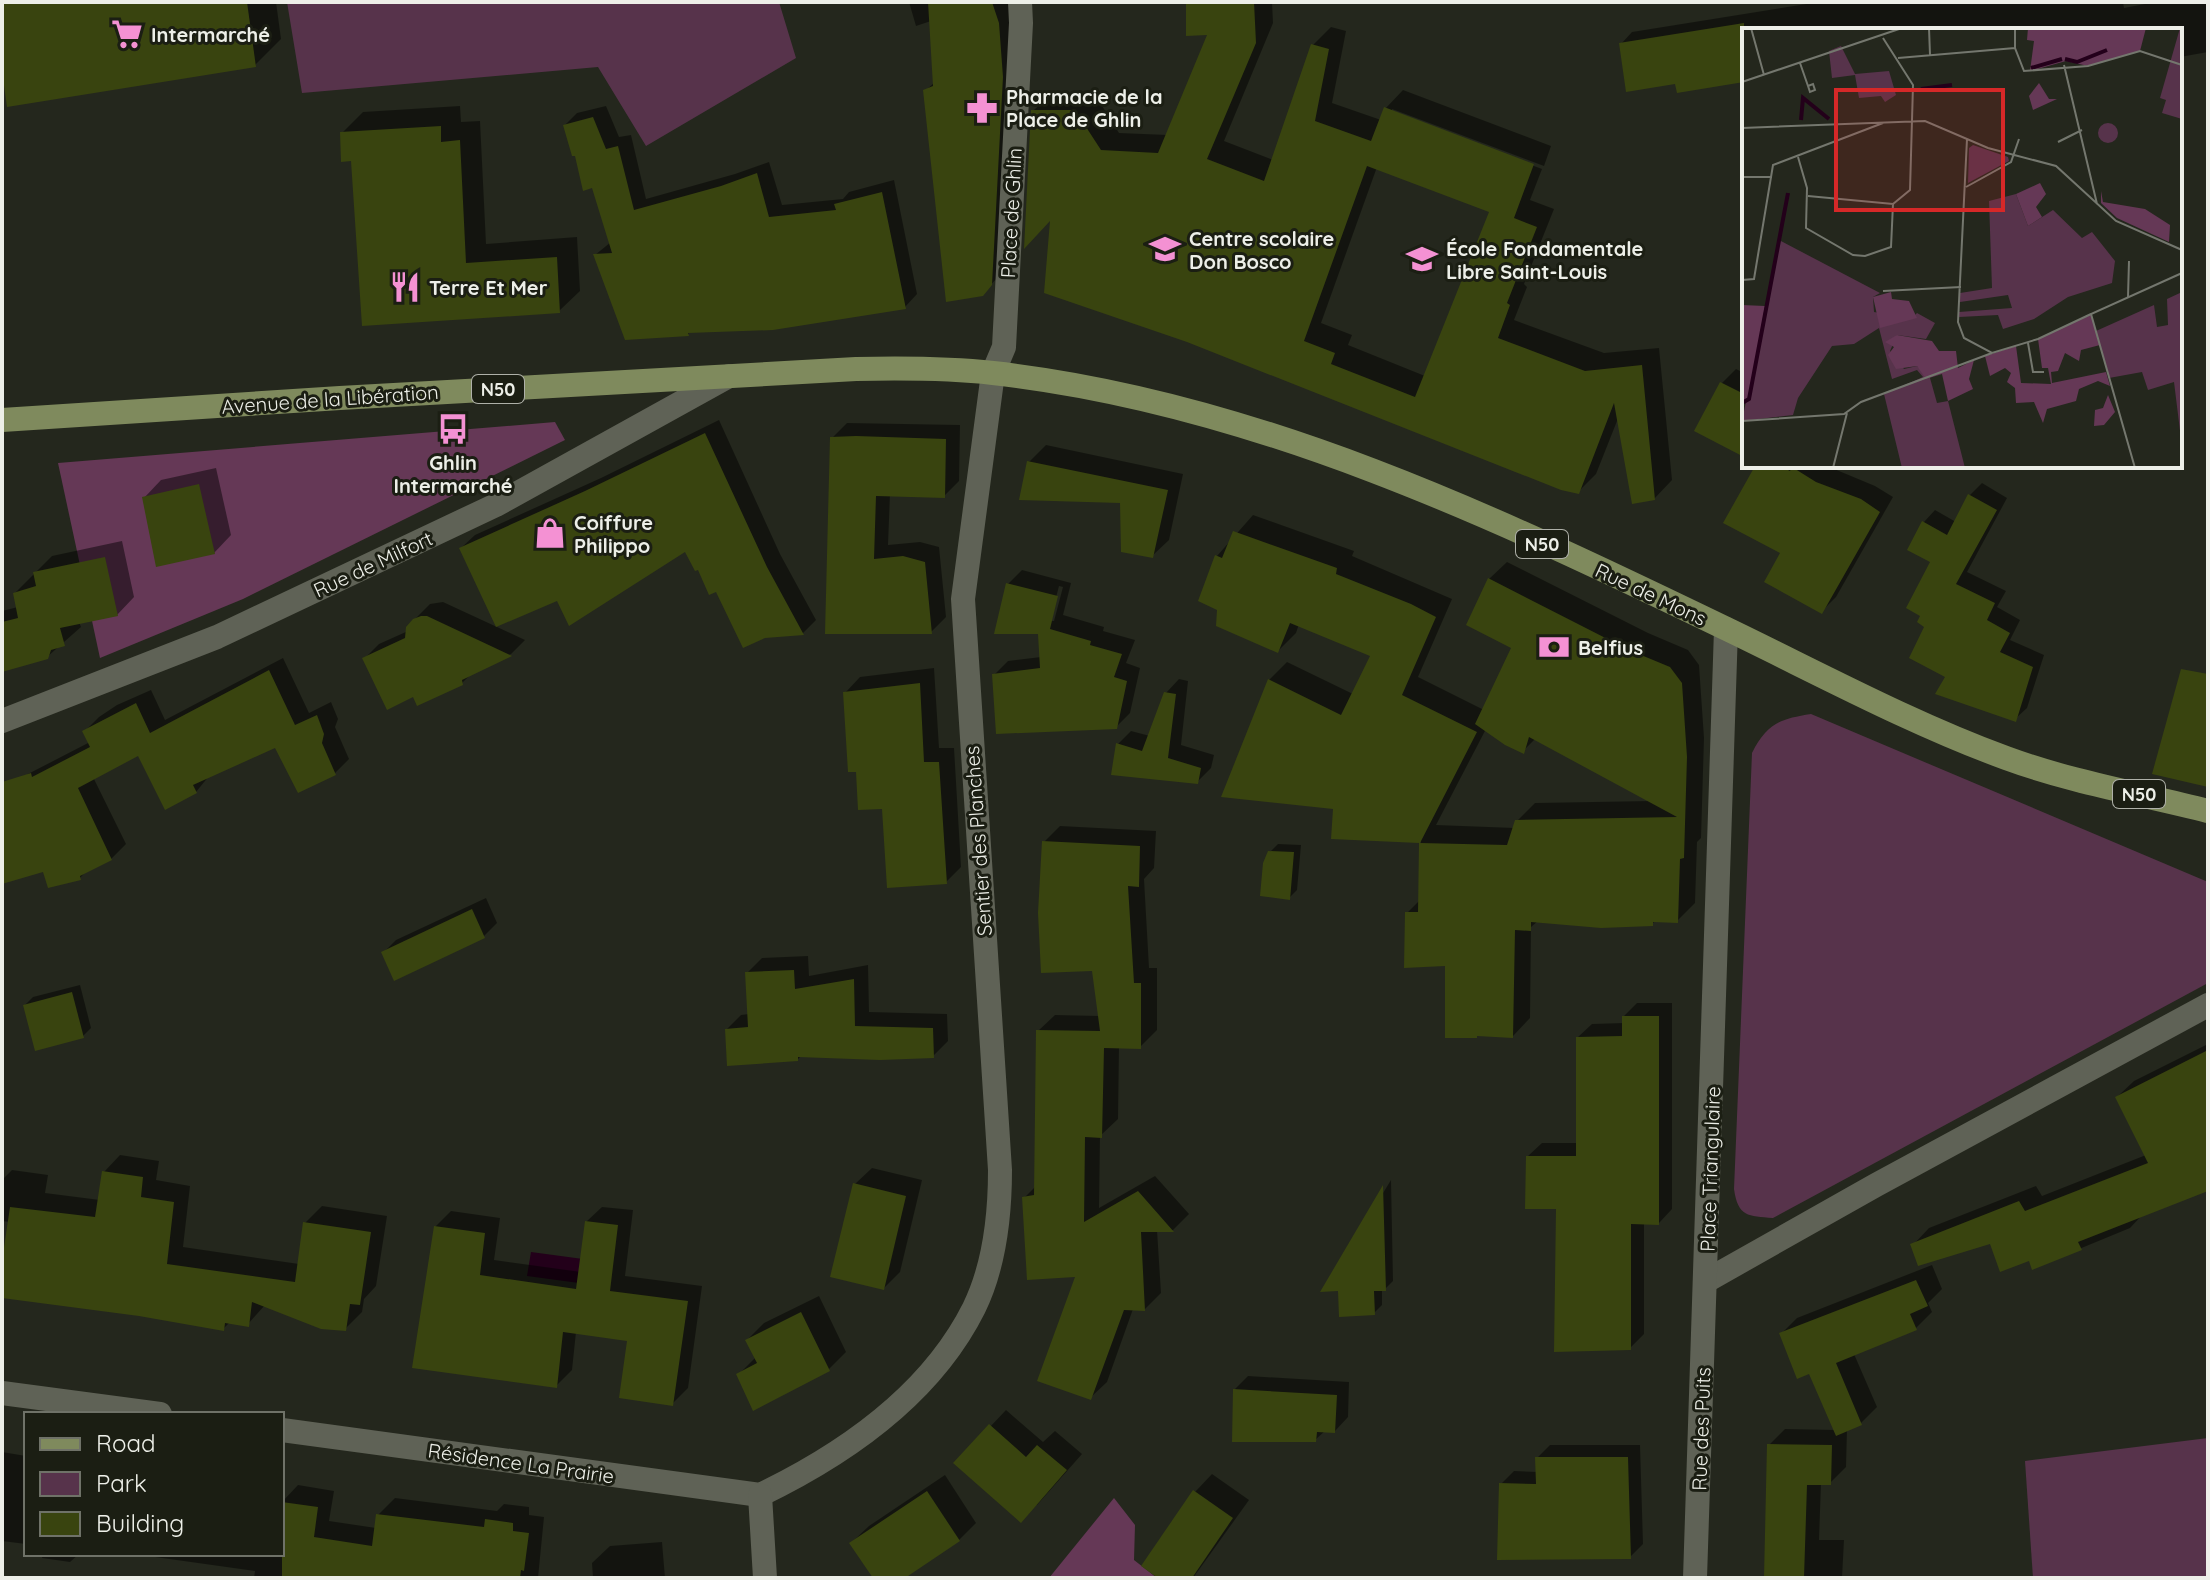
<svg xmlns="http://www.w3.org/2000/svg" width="2210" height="1580" viewBox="0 0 2210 1580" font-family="Quicksand,sans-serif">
	<rect width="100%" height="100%" fill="#24271d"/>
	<g fill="#57334b">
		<polygon points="287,2 779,2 796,58 646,146 598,67 302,93"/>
		<path d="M1811 714 2208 882V983L1773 1218C1748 1216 1738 1217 1734 1189L1752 753C1767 724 1779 719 1811 714Z"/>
		<polygon points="2208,1438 2208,1578 2033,1578 2025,1461"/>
	</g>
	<g fill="#653856">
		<polygon points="555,422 565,440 243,599 100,658 58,463"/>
		<polygon points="1114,1498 1135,1525 1134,1560 1157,1578 1049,1578"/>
	</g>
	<polygon fill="#23001a" points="531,1252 583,1259 579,1283 527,1276"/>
	<g fill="#0007" fill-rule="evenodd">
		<polygon points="2,2 276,2 281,39 255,65 2,57"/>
		<polygon points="909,2 1015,2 1000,275 982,294 925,91 935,82 931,21 916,26"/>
		<path d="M1188 2H1272L1273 23 1224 141 1273 160 1313 45 1331 27 1346 31 1332 103 1381 120 1385 109 1403 90 1551 146 1544 166 1392 109V113L1542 169 1530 200 1554 209 1524 284 1527 287 1514 320 1604 353 1659 348 1672 480 1654 499 1619 416 1596 474 1578 492 1561 488 1052 217 1033 111 1052 93H1094L1119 133 1168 135 1210 33ZM1377 167 1492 211 1425 376 1348 345 1352 335 1321 323Z"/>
		<polygon points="1819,2 2123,2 2124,8 2155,2 2208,2 2208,52 2180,57 2180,30 1744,30 1744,80 1677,81 1621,44 1632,32"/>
		<polygon points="460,106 461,122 480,121 486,244 577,237 580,291 559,311 364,324 353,159 342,133 363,112"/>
		<polygon points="606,106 619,137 631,135 646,199 735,174 769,162 782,205 843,199 849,192 894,180 917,294 905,307 692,330 688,334 595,255 611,242 594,186 576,154 565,125 577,113"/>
		<polygon points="1736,369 1744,373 1744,454 1697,430 1722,383"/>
		<polygon points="719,420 780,554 816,620 803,633 764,636 717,589 685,549 558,599 461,548 475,535 601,478"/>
		<polygon points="847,423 960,425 959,481 944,496 890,494 888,545 920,542 939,547 946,617 931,632 827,632 832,438"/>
		<polygon points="1046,445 1183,474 1169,540 1152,556 1122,501 1029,462"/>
		<polygon points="1757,466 1827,466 1875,486 1893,497 1836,597 1822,611 1782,552"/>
		<polygon points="216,468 231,535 214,553 144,498 161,480"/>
		<polygon points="1982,483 2007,498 1967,572 2006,591 1997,607 2020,620 2010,640 2044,655 2027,708 2015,719 1948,677 1926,626 1933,561 1924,522 1935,510 1956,522 1970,495"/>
		<path d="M1253 515 1354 551 1352 556 1452 599 1418 677 1484 710 1514 648 1489 579 1507 562 1648 633 1688 650 1699 665 1704 738 1701 838 1697 842 1695 903 1677 921 1656 920 1652 924 1538 921 1531 927 1530 1018 1513 1036 1447 964 1407 913 1420 900 1421 841 1333 837 1335 807 1269 680 1287 662 1353 694 1373 655 1299 624 1296 633 1278 651 1217 556ZM1486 729 1523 751 1536 738 1651 801 1535 803 1517 821 1515 828 1436 825Z"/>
		<polygon points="122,541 134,597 117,615 79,622 81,627 47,657 2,670 2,611 18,607 15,593 52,556"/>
		<path d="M1022 570 1071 583 1063 615 1104 627 1103 631 1135 640 1126 663 1140 668 1130 713 1116 727 994 675 1008 661 1041 657 1040 632 1008 584ZM1059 586 1063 587 1054 621H1050Z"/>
		<polygon points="443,602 525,640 511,654 473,672 462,683 413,694 364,659 379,644 408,631 414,620 430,604"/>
		<polygon points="283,658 309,713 331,702 338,719 335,727 349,759 335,773 276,745 209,776 196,792 139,753 93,777 126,844 111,859 88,869 80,878 45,870 2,882 2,794 14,788 28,774 90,742 85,731 99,717 117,705 151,690 165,720"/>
		<polygon points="934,668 939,748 954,748 961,867 946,882 884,807 858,770 845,693 860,677"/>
		<polygon points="1179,679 1188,681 1181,745 1214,755 1211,768 1197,782 1118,744 1131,731 1150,736 1166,693"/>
		<polygon points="1060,826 1156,831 1154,868 1144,879 1149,968 1157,968 1157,1030 1140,1047 1119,1046 1118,1119 1100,1136 1099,1208 1155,1176 1189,1214 1173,1230 1157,1230 1161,1293 1145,1309 1133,1309 1107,1382 1090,1398 1078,1275 1024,1198 1036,1186 1038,1031 1055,1015 1100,1016 1094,968 1044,842"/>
		<polygon points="1278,844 1301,845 1297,890 1289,898 1270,852"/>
		<polygon points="486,898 497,923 484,936 383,953 396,940"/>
		<polygon points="808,956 809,976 868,965 869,1012 947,1014 948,1041 933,1056 802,1055 797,1060 727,1029 741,1015 749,1014 747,973 762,958"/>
		<polygon points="80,985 91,1028 83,1036 25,1005 33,997"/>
		<polygon points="1637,1003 1672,1003 1672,1209 1659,1223 1644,1223 1644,1334 1630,1348 1558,1207 1528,1156 1542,1143 1578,1143 1578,1037 1592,1024 1624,1023 1624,1016"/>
		<polygon points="2208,1044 2208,1175 2146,1211 2130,1228 2033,1268 2030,1259 1992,1242 1913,1245 1929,1228 2036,1186 2042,1196 2146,1155 2117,1097 2134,1081"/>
		<polygon points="120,1155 159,1161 156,1180 190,1186 183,1247 299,1264 305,1223 322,1206 387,1216 376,1286 364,1299 362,1312 345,1329 265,1305 248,1324 230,1322 223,1329 140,1314 2,1296 10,1222 2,1221 2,1180 12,1170 48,1175 45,1193 100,1200 104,1172"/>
		<polygon points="872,1168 922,1180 900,1272 884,1288 855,1184"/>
		<polygon points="1391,1180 1393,1281 1385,1289 1382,1289 1382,1305 1374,1313 1340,1289 1324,1290"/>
		<polygon points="602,1207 633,1210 625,1276 702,1286 688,1388 672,1404 629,1339 576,1332 572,1370 556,1386 435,1227 451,1211 500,1218 494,1260 581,1272 586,1222"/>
		<polygon points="1932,1265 1942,1289 1928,1303 1932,1312 1916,1328 1854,1354 1877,1407 1861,1423 1847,1429 1846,1467 1830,1483 1821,1483 1819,1540 1844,1540 1842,1578 1767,1578 1769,1445 1785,1429 1836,1430 1810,1372 1781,1334 1797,1318"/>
		<polygon points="819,1296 846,1352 829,1369 738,1375 756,1357 747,1340 764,1323"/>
		<polygon points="1248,1376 1349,1382 1348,1417 1335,1431 1325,1431 1315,1440 1235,1389"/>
		<polygon points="1006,1410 1043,1442 1055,1431 1082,1454 1037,1505 956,1463"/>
		<polygon points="1550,1445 1640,1445 1643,1544 1630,1557 1501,1484 1514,1471 1538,1472 1537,1458"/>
		<polygon points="2,1452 26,1456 26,1544 2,1541"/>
		<polygon points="1212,1474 1249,1500 1193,1578 1162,1578 1195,1492"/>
		<polygon points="945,1475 976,1523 959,1540 902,1578 875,1578 851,1543 869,1526"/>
		<polygon points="298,1485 334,1491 329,1521 376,1528 378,1515 395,1498 497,1511 504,1504 529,1507 529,1515 544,1517 538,1578 254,1578 255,1571 148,1556 149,1554 282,1554 282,1502"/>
		<polygon points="662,1542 665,1578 593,1578 592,1563 610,1546"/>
		<polygon points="43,1554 79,1554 70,1562 42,1558"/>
	</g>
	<g fill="#39440f" fill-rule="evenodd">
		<polygon points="2,2 247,2 256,67 7,107 2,71"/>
		<polygon points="928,2 992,2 999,23 1003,77 992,285 983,296 946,302 923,90 933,86"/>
		<path d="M1186 2H1254L1256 43 1207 159 1264 181 1311 44 1329 49 1315 121 1371 141 1384 107 1534 164 1514 218 1537 227 1507 303 1510 305 1498 338 1585 371 1642 365 1655 500 1632 504 1614 403 1579 494 1561 490 1187 342 1044 293 1050 221 1024 249 1031 110H1075L1101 150 1158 153 1207 35 1186 36ZM1367 166 1489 212 1415 397 1331 364 1335 353 1304 341Z"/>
		<polygon points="1744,23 1744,82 1677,93 1675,84 1626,92 1619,43"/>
		<polygon points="593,117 606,149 618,146 634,210 721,186 757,173 769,217 836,210 834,204 882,192 906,309 773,330 688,333 689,336 625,340 593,254 612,253 592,188 583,191 575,156 572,156 563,125"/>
		<polygon points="441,126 441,142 460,140 466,263 557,257 560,313 362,326 351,161 341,162 340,132"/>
		<polygon points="1720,382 1744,394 1744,457 1694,431"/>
		<polygon points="705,433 767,567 804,635 765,638 743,648 716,592 709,595 698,570 695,571 685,552 569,626 557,601 496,627 459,548 585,491"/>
		<polygon points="856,436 946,439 945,498 876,496 874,559 903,556 925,562 932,634 825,634 830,437"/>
		<polygon points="1027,461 1168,490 1153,558 1121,552 1120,503 1019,500"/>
		<polygon points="1755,466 1780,466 1790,471 1792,467 1816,482 1861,499 1880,512 1822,614 1764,582 1780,553 1723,523"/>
		<polygon points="199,484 215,554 156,567 142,497"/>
		<polygon points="1968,494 1997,510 1956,584 1995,603 1987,620 2010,633 2000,652 2033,667 2016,722 1935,694 1945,677 1909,658 1924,627 1917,622 1920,616 1906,608 1930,562 1907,550 1922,521 1947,535"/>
		<polygon points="1233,531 1337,568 1336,574 1411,604 1436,617 1402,695 1477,732 1420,843 1507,845 1515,820 1677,817 1529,737 1524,754 1505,745 1475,724 1511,648 1466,625 1488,578 1629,650 1670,667 1682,683 1687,757 1684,858 1680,859 1678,923 1653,922 1653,926 1601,928 1531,922 1531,931 1515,930 1513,1038 1477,1036 1477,1038 1445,1038 1445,966 1404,968 1405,912 1418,912 1419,843 1331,839 1333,809 1221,797 1268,679 1341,715 1370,656 1290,623 1278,653 1216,626 1217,610 1198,601 1215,555 1222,558"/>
		<polygon points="105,557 118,616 60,628 65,646 51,650 48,659 2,672 2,622 18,618 13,593 36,586 33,572"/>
		<polygon points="1006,583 1058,596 1050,629 1091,641 1090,645 1122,654 1114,677 1127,681 1117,729 996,734 992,674 1040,668 1038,634 994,634"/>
		<polygon points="421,616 427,616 512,656 462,680 463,685 417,706 413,697 387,710 362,658 405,638 406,627 413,619"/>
		<polygon points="2181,669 2208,674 2208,787 2152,774"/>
		<polygon points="269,670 295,725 317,715 324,734 322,743 336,775 298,793 275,748 193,785 197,793 165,810 138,756 78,788 112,860 80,876 81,880 48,888 43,872 2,884 2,782 31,773 32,777 90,747 82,731 136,703 150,733"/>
		<polygon points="920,683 924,762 939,762 947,884 887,888 882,809 858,810 856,772 848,772 843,692"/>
		<polygon points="1164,692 1176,694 1168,758 1201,768 1198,784 1111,775 1116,743 1142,751"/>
		<polygon points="1042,841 1140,846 1139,887 1128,886 1134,983 1141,983 1141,1049 1104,1048 1102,1138 1085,1137 1084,1222 1138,1191 1174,1232 1141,1232 1145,1311 1124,1310 1091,1400 1037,1381 1075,1277 1027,1280 1022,1197 1034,1195 1036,1030 1100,1031 1092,971 1041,973 1038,913"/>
		<polygon points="1268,851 1294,852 1290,900 1260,896 1263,863"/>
		<polygon points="472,909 485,938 394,981 381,952"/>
		<polygon points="794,970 795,989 854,979 855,1026 933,1028 934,1058 880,1060 798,1057 798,1061 727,1066 725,1029 748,1027 745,972"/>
		<polygon points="72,992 84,1038 35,1051 23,1005"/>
		<polygon points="1622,1016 1659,1016 1659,1225 1631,1224 1631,1350 1554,1352 1556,1209 1525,1209 1526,1156 1576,1156 1576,1037 1622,1036"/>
		<polygon points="2208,1050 2208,1191 2078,1242 2082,1250 2032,1270 2029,1261 2000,1272 1990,1244 1918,1266 1910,1244 2019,1201 2025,1211 2148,1163 2115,1097"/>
		<polygon points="102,1171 143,1177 141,1197 174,1202 167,1264 295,1282 303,1222 371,1232 360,1305 350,1304 346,1331 321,1329 252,1302 249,1327 225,1323 224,1331 139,1316 2,1298 2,1261 10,1207 95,1217"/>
		<polygon points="853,1183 906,1196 884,1290 830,1277"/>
		<polygon points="1383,1185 1386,1291 1374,1291 1375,1315 1339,1317 1338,1291 1320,1292"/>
		<polygon points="585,1221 618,1225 610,1291 688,1301 673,1406 619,1398 627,1341 563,1332 557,1388 412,1368 434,1226 485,1233 480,1275 576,1289"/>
		<polygon points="1916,1280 1928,1306 1910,1314 1917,1330 1836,1363 1862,1425 1836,1436 1809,1374 1797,1379 1779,1333"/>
		<polygon points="801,1312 830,1371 753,1411 736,1374 757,1363 745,1340"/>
		<polygon points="1233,1389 1337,1395 1335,1433 1317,1432 1316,1442 1232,1442"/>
		<polygon points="989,1424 1026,1457 1037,1445 1067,1470 1021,1523 953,1463"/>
		<polygon points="1767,1444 1832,1445 1831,1485 1807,1485 1804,1578 1764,1578"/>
		<polygon points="1535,1457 1628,1457 1631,1559 1497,1560 1499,1483 1536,1484"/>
		<polygon points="1193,1490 1233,1518 1192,1578 1158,1578 1141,1566"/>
		<polygon points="927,1491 960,1541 905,1578 873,1578 849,1543"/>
		<polygon points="282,1502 318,1507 314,1537 372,1546 376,1514 484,1527 485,1519 513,1523 513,1531 529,1533 524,1571 521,1570 520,1578 282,1578"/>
	</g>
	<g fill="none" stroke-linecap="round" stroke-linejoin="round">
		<g stroke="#5f6256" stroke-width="24">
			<polyline points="2,721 217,637 496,505 729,376"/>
			<polyline points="1706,1281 1876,1185 2208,1005"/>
			<polyline points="2,1393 160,1414"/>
			<path d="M282 1430 760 1495C845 1454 930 1396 974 1308 994 1267 1000 1215 1000 1170L963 599 993 373 1004 347 1021 23 1020 2"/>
			<polyline points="760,1495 765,1578"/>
			<polyline points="1695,1578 1726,629"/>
		</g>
		<path stroke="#7f8a5d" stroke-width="24" d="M2 420 340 398 856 369C902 368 948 368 993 373 1255 402 1497 518 1731 631 1822 675 1911 723 2006 758 2071 782 2141 794 2208 811"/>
	</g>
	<defs>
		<symbol id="supermarket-bare" viewBox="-9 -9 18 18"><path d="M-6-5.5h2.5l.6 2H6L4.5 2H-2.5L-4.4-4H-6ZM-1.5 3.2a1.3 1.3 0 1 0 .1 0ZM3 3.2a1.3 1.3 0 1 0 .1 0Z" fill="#f491d3" stroke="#1b1e13" stroke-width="2.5" paint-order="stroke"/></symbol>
		<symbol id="pharmacy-bare" viewBox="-9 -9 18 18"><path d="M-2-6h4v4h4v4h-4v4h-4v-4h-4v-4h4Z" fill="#f491d3" stroke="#1b1e13" stroke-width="2.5" paint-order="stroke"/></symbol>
		<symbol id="school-bare" viewBox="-9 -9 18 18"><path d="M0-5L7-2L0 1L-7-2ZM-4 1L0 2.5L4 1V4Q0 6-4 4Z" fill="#f491d3" stroke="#1b1e13" stroke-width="2.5" paint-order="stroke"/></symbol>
		<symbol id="restaurant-bare" viewBox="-9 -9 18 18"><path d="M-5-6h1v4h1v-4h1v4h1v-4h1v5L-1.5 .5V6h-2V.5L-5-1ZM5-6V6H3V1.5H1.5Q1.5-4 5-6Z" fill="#f491d3" stroke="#1b1e13" stroke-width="2.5" paint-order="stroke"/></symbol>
		<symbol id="bus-bare" viewBox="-9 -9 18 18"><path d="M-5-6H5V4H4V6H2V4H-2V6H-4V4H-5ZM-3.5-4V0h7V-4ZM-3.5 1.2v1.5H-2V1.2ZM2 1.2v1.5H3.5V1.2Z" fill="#f491d3" stroke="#1b1e13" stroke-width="2.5" paint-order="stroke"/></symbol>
		<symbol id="shop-bare" viewBox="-9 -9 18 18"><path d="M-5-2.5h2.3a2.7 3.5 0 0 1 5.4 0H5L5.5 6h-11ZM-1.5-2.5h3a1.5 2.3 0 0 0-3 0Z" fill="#f491d3" stroke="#1b1e13" stroke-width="2.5" paint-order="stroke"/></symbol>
		<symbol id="bank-bare" viewBox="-9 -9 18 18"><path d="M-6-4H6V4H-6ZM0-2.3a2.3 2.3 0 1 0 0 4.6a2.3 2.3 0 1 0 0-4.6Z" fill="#f491d3" stroke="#1b1e13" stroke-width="2.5" paint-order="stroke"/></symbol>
	</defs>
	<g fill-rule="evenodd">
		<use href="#supermarket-bare" x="105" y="12" width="44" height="44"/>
		<use href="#pharmacy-bare" x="960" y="86" width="44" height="44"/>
		<use href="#school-bare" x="1143" y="227" width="44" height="44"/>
		<use href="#school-bare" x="1400" y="237" width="44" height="44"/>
		<use href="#restaurant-bare" x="383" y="265" width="44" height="44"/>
		<use href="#bus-bare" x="431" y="407" width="44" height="44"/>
		<use href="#shop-bare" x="528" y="511" width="44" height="44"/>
		<use href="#bank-bare" x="1532" y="625" width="44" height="44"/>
	</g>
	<g text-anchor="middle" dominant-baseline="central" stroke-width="6" stroke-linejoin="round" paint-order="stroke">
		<g fill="#1b1e13" stroke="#aeb0a8" stroke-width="2">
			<rect x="472" y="375" width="52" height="28" rx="6"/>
			<rect x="1516" y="530" width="52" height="28" rx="6"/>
			<rect x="2113" y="780" width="52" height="28" rx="6"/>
		</g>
		<g font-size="18" font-weight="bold" fill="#edefe8">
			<text x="498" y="389">N50</text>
			<text x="1542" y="544">N50</text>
			<text x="2139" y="794">N50</text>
		</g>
		<g font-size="20" font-weight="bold" fill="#edefe8" stroke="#1b1e13" text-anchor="start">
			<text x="151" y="34">Intermarché</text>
			<text x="1006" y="96">Pharmacie de la<tspan x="1006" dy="23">Place de Ghlin</tspan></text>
			<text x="1189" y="238">Centre scolaire<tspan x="1189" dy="23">Don Bosco</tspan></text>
			<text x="1446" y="248">École Fondamentale<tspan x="1446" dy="23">Libre Saint-Louis</tspan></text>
			<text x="429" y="287">Terre Et Mer</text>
			<text x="453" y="462" text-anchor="middle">Ghlin<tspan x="453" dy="23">Intermarché</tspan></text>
			<text x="574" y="522">Coiffure<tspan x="574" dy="23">Philippo</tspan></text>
			<text x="1578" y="647">Belfius</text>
		</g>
		<g font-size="20" fill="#edefe8" stroke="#1b1e13">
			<text transform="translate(1011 213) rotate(-87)">Place de Ghlin</text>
			<text transform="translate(330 399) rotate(-4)">Avenue de la Libération</text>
			<text transform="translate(373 564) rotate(-25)">Rue de Milfort</text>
			<text transform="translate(1651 594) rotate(25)">Rue de Mons</text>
			<text transform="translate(978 841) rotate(-94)">Sentier des Planches</text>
			<text transform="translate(1710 1169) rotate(-88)">Place Triangulaire</text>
			<text transform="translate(1701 1429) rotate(-88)">Rue des Puits</text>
			<text transform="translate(521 1463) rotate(8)">Résidence La Prairie</text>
		</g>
	</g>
	<g transform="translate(1742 28)">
		<rect width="440" height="440" fill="#24271d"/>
		<path d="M438 0H440V91L420 85 424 72 418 70ZM99 18 113 46 147 43 154 67 143 74 139 68 117 70 113 47 90 50 87 23ZM356 105a10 10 0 1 1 20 0a10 10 0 1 1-20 0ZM231 117 266 129 267 133 226 155 227 120ZM274 166 286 198 311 182 340 210 350 204 373 233 370 255 326 269 292 291 261 301 256 287 217 289V284L270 280 266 267 218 274V265L250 260 247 173ZM37 212 138 265 131 269 132 284 169 291 175 285 193 295 184 311 155 307 148 323 162 341 175 338 188 350 195 375 206 373 223 440H160L142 366 181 349 175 342 150 351 137 300 112 316 90 318 56 370 51 387 0 393ZM440 264V419L432 354 406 362 400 344 367 350 354 303 412 277 415 299 426 297 425 271Z" fill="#57334b"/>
		<path d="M286 0H404L398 23 346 38 324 33 288 43 292 13 285 12ZM297 55 307 71H315L291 82 287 68ZM298 155 304 166 294 179 300 189 286 198 274 166ZM359 163 361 174 403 181 428 197 427 214 375 190 359 175ZM149 264 150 271 167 273 175 290 138 300 131 269ZM0 277 23 278 7 371 1 375ZM349 286 358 317 339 322 337 333 323 325 316 343 309 344 310 355 364 344 368 358 356 353 337 361 334 373 305 381 301 395 292 374 274 375 273 360 265 354 269 345 263 340 248 348 243 328 274 318 279 355 309 356 306 340H300L296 311ZM155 307 190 313 197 323H214L216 340 232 332 227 351 231 361 206 373 200 346 184 351 175 338 154 341 146 327 152 319 143 314ZM366 367 373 384 362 397 352 398 353 382 361 380Z" fill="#653856"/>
		<path fill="none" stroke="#23001a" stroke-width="4" d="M323 31 335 34 365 22M289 40 320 31M179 61 210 57M59 92 61 70 87 91M0 375 7 371 46 165"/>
		<path fill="none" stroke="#74776e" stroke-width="2" d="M9 0 22 47M187 0 188 27M273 0V20L282 43 346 38 398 23 440 37M156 30 273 20M58 35 66 58 68 64 73 62 71 56 66 58M322 37 355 176M0 54 160 0M0 100 183 93 246 120 314 138 374 193 440 222M225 111 216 294 222 310 250 325 296 311 349 286M316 114 340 102M56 129 65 160 64 200 111 227 123 228 149 219 151 176M0 149H30M224 159 269 134 277 111M66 168 151 176 168 162 171 57 141 10M192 182 222 183M0 252 12 251 31 137 141 95M141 263 219 259M386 269 387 233M286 315 291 344H302M0 393 102 386 119 374 250 325M91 440 105 385M393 440 349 286 440 245"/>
		<path fill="#d62828" fill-opacity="0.15" stroke="#d62828" stroke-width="4" d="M94 62H261V182H94Z"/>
		<rect width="440" height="440" fill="none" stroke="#edefe8" stroke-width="4"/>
	</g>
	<rect width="2210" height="1580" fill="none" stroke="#edefe8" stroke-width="8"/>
	<rect x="24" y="1412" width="260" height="144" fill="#1b1e13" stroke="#6f7268" stroke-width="2"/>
	<rect x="40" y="1438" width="40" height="12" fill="#7f8a5d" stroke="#6f7268" stroke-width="2"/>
	<text x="96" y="1452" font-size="24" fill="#edefe8">Road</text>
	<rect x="40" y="1472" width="40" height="24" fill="#57334b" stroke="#6f7268" stroke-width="2"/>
	<text x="96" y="1492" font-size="24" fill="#edefe8">Park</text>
	<rect x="40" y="1512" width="40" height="24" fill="#39440f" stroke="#6f7268" stroke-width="2"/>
	<text x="96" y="1532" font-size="24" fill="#edefe8">Building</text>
</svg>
